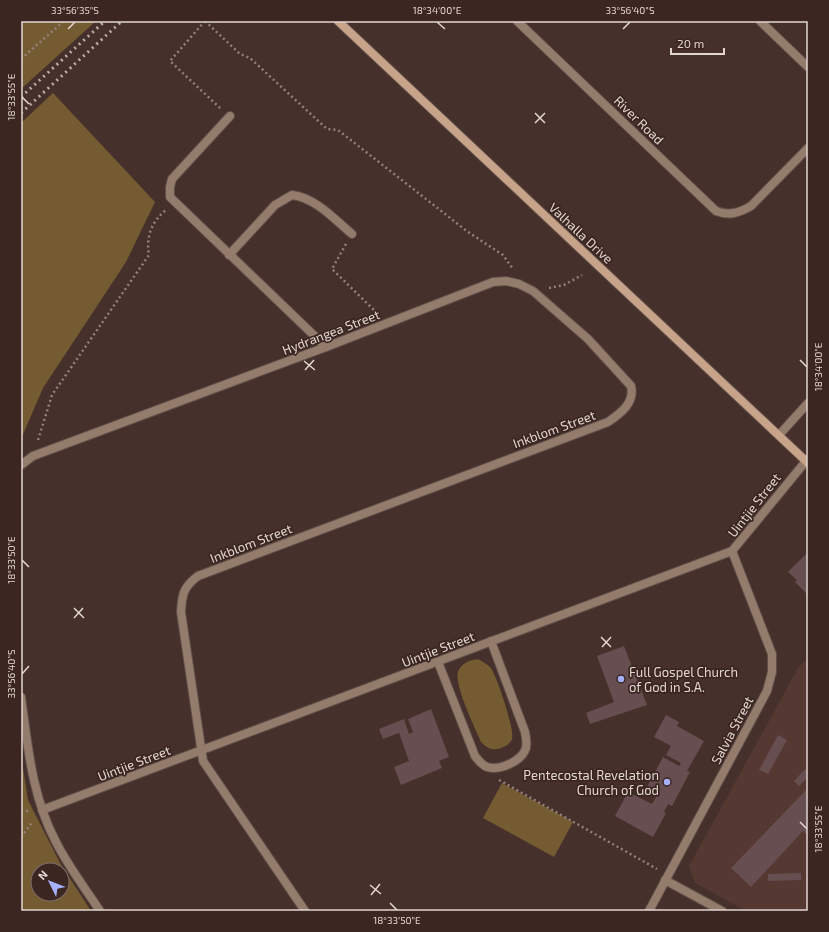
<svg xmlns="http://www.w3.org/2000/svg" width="829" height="932" viewBox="0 0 829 932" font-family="'Exo 2',sans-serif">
	<rect width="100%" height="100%" fill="#45302b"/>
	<polygon fill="#543831" points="808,658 808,911 746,911 695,883 689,866 798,668"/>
	<g fill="#745b31" fill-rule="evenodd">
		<polygon points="21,21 96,21 21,89"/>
		<polygon points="53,93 155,202 126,262 43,388 21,439 21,123"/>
		<path d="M478 659C483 662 487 664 491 668 497 677 515 730 512 739 510 745 503 748 497 749 490 750 486 747 481 742 475 728 454 685 458 672 461 663 470 660 478 659Z"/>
		<path d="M21 755 28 800 60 863 91 911H21ZM38 870H62V894H38Z"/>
		<polygon points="502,783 573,822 554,857 483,818"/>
	</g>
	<g fill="#664e51">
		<polygon points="808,552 808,595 795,582 797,580 788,572"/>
		<polygon points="624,646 647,705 590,724 586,713 614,702 597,656"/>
		<polygon points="431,709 449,757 439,761 442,768 401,785 394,767 409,761 399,733 383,739 379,729 404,719 409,734 413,732 408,719"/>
		<polygon points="666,715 679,722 677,726 704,741 687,771 690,772 672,806 668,804 664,812 666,813 653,837 615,816 628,792 652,804 656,797 645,791 663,757 679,766 681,763 666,755 671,746 654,737"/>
		<polygon points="778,735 787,740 768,774 759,770"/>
		<polygon points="805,769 808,772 808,777 799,786 794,781"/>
		<polygon points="808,788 808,836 803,831 751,887 731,868"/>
		<polygon points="801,873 801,880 768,881 768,874"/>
	</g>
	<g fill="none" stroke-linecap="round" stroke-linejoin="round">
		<defs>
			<g id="service">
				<polyline points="230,116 172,179 170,187 170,197 326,347"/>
				<path d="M229 255 275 205 292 195C316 198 334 219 352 234"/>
				<path d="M438 662 475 756C478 760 482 765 487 767 500 771 522 761 526 748 527 743 526 737 525 732L491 641"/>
			</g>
			<g id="minor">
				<path d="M517 21 716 211C729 216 739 213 751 206L808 148"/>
				<polyline points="760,21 808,67"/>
				<path d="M21 465 33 456 326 347 493 282 506 281 519 284 533 291 588 339 631 386C635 403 621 413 608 422L198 576C183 587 182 595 181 612L203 761 305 911"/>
				<path d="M21 697C28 747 32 797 56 842 68 866 85 888 100 911"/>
				<polyline points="42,810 732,551 806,461"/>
				<polyline points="665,880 722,911"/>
				<polyline points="649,911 767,691 772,672 772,654 732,551"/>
			</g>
			<polyline id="tertiary" points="779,435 808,403"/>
			<polyline id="secondary" points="338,21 808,463"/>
		</defs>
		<use href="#service" stroke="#614e49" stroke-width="10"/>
		<use href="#minor" stroke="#614e49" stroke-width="10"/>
		<use href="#tertiary" stroke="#614e49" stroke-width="10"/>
		<use href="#secondary" stroke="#614e49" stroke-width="10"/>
		<g stroke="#92817c" stroke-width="2.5" stroke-dasharray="2 3" stroke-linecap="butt">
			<polyline points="205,21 240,54 250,58 327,129 338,130 468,232 503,255 513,269"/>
			<polyline points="205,21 170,61 220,108"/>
			<polyline points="21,59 64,21"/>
			<polyline points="346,244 332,269 374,310 377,315"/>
			<polyline points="549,288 564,285 582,275"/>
			<path d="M38 440 52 395 149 255C146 237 151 222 166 210"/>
			<polyline points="499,780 657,869"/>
			<polyline points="21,811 30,811"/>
			<polyline points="21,837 33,821"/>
		</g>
		<use href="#service" stroke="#937c6c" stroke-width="8"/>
		<use href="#minor" stroke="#937c6c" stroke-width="8"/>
		<use href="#tertiary" stroke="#937c6c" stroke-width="8"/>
		<use href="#secondary" stroke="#c7a38a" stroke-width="8"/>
		<g stroke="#bcada9" stroke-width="3" stroke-dasharray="2 4" stroke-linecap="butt">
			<polyline points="21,97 105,21"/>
			<polyline points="21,113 122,21"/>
		</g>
	</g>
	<path fill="none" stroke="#e3d6d2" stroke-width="1.5" d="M437 22 445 29M68 29 75 22M623 29 630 22M22 97 29 104M535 113 545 123M535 123 545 113M800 360 807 367M304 361 315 370M305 370 314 360M22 560 29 567M74 608 84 618M74 618 83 608M601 637 611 647M602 647 611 637M22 674 29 666M800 822 807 829M370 885 381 894M371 895 380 884M390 903 397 910"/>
	<g fill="#a6b1fc" stroke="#3b2621" stroke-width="1.5">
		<circle cx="621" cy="679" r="4"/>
		<circle cx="667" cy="782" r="4"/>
	</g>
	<g text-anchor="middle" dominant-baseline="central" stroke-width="3.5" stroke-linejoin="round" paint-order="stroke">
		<g font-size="13" fill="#e3d6d2" stroke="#3b2621">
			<text transform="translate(639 120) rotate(44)">River Road</text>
			<text transform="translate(581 233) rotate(43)">Valhalla Drive</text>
			<text transform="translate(331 332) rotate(-21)">Hydrangea Street</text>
			<text transform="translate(554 429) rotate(-20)">Inkblom Street</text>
			<text transform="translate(754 505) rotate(-52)">Uintjie Street</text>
			<text transform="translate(251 543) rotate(-21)">Inkblom Street</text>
			<text transform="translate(438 649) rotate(-21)">Uintjie Street</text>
			<text transform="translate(732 730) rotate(-62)">Salvia Street</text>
			<text transform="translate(134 763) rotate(-21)">Uintjie Street</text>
		</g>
		<g font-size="13" fill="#e3d6d2" stroke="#3b2621" text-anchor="start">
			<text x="629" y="672">Full Gospel Church<tspan x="629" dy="15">of God in S.A.</tspan></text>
			<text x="659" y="775" text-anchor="end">Pentecostal Revelation<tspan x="659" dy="15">Church of God</tspan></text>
		</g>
	</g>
	<rect width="829" height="932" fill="none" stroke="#3b2621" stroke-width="44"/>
	<g transform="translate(50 882) rotate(313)"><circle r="19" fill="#3b2621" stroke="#7e6c68"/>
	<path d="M0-3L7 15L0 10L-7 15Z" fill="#a6b1fc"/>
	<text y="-6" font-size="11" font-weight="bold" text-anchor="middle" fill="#e3d6d2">N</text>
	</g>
	<path d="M671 48v6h53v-6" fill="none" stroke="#e3d6d2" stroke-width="2"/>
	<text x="677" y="48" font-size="12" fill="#e3d6d2" stroke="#3b2621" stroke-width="3" paint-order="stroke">20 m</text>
	<rect x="22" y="22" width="785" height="888" fill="none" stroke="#e3d6d2" stroke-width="1.5"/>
	<g font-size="10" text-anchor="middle" fill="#e3d6d2">
		<text x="75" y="14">33°56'35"S</text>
		<text x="437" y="14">18°34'00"E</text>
		<text x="630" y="14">33°56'40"S</text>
		<text transform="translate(11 97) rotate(-90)" y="4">18°33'55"E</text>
		<text transform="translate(818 367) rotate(-90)" y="4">18°34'00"E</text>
		<text transform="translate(11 560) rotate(-90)" y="4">18°33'50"E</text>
		<text transform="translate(11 674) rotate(-90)" y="4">33°56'40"S</text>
		<text transform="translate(818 829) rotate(-90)" y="4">18°33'55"E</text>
		<text x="397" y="924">18°33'50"E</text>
	</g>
</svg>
